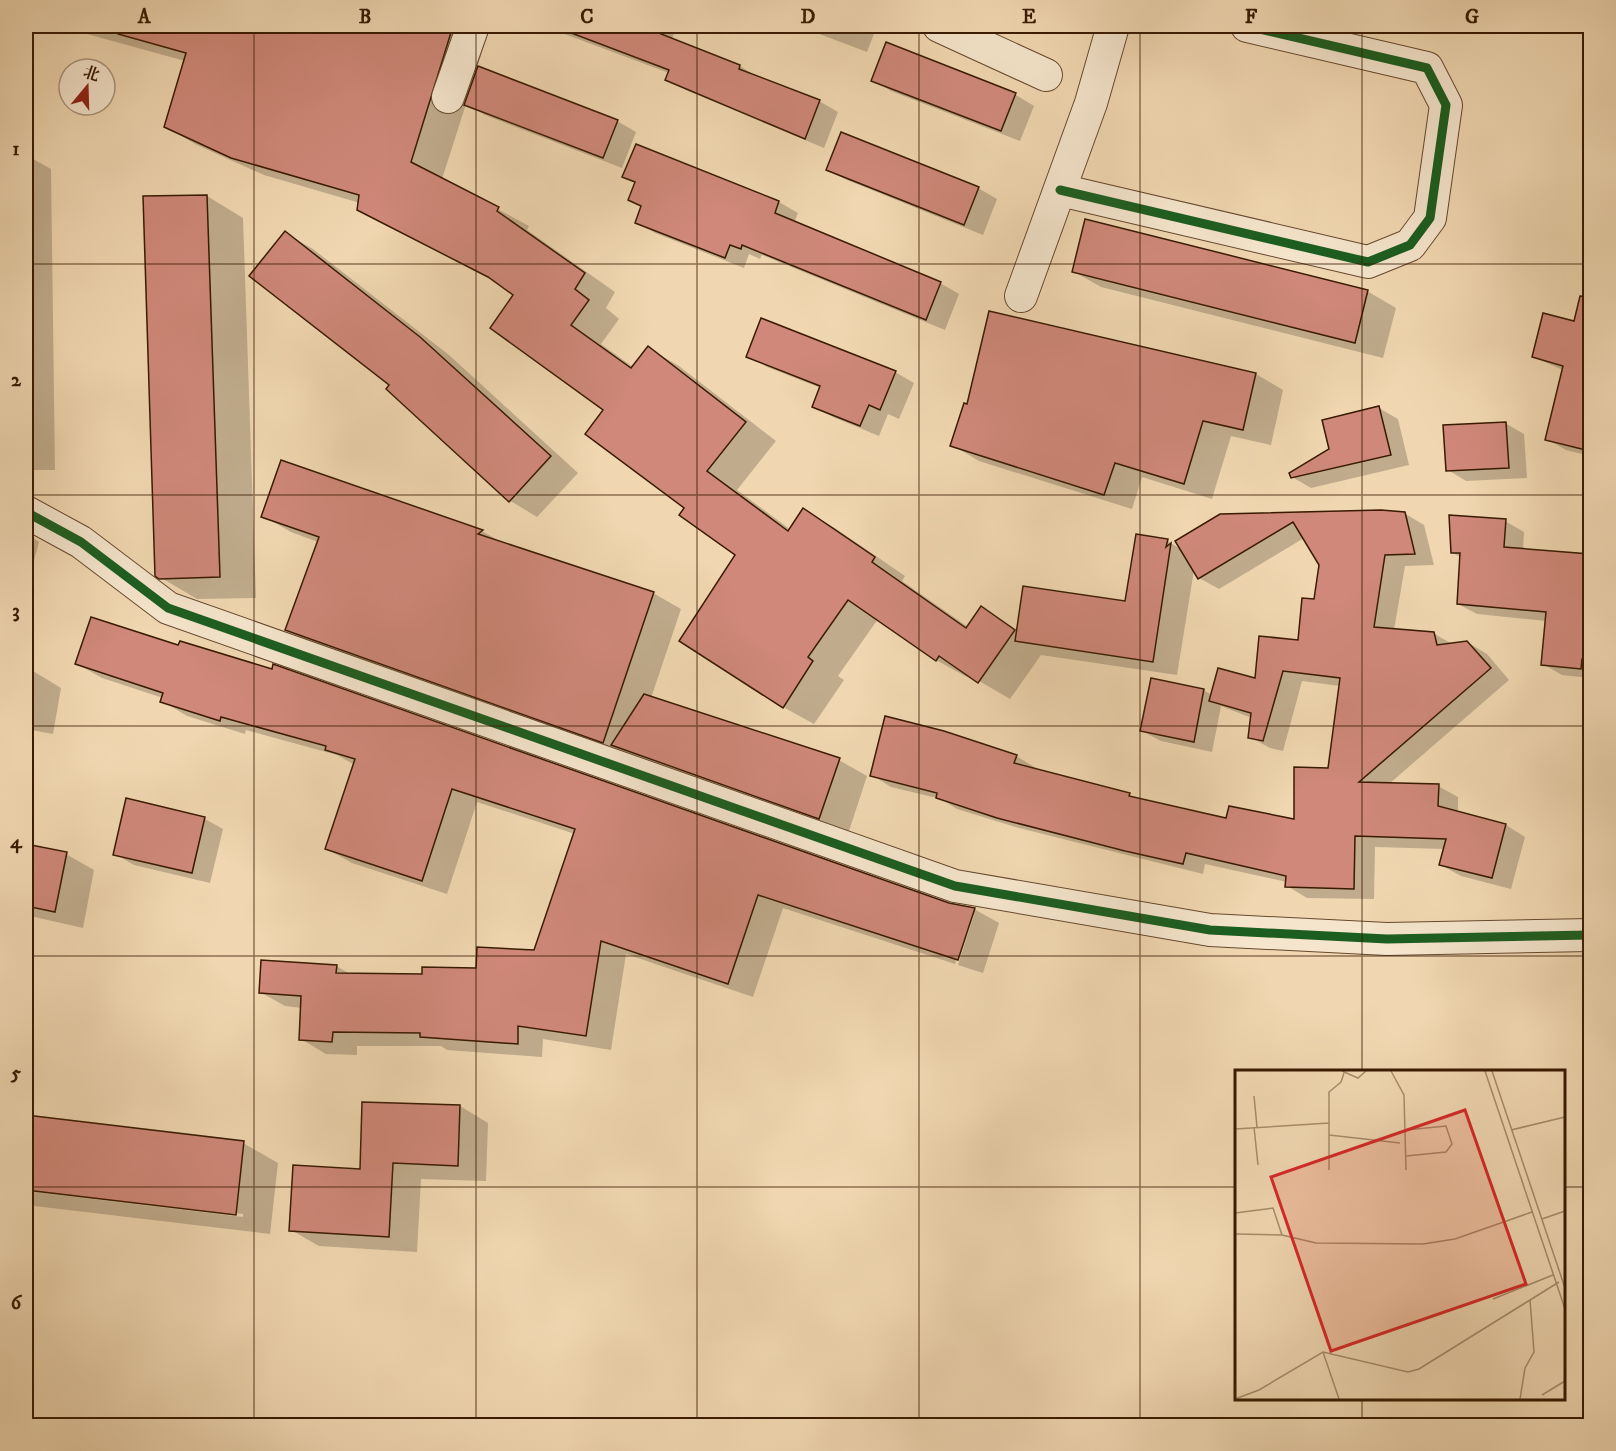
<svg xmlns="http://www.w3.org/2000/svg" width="1616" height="1451" viewBox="0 0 1616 1451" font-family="'IM FELL DW Pica','Noto Serif SC',serif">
	<rect width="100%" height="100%" fill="#f0d7b1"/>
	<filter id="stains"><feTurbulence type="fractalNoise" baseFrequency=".00333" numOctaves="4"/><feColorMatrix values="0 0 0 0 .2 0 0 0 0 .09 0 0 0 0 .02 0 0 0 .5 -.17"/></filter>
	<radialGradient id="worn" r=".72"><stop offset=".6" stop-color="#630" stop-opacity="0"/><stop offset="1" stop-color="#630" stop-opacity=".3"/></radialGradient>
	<g fill="#0003">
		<polygon points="58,26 490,26 473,81 617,121 636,132 622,168 485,115 466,104 442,179 529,226 527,230 615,292 606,308 619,319 601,344 633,367 648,348 679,366 776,441 737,490 791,530 804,510 835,528 905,576 902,581 968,627 981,608 1018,631 1126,603 1167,541 1181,549 1220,516 1404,513 1424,525 1434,565 1405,566 1394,630 1433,633 1452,644 1467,642 1487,654 1509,680 1389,784 1438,786 1458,797 1458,813 1506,825 1525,837 1511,889 1461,876 1441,865 1445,849 1375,847 1374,899 1307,898 1287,886 1287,882 1205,864 1203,874 1019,828 957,809 941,799 891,787 872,775 1016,756 1036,768 1035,770 1129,795 1137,799 1228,820 1295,821 1329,769 1340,686 1302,681 1283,751 1270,748 1250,737 1252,718 1221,706 1212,752 1161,741 1142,731 1203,690 1212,695 1256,680 1299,642 1315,601 1321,565 1304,538 1219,589 1199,578 1194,570 1177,675 1041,655 1010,699 969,675 967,677 936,660 878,619 838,676 844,680 814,724 783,707 737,554 686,508 515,295 498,283 390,227 360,203 264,175 197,145 166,127 185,61"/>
		<polygon points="543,26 660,26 674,34 672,39 740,66 759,78 819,101 838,112 824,148 686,90 667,79 669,73"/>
		<polygon points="798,26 877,26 867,52"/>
		<polygon points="886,44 1016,95 1034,106 1020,141 891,91 873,80"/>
		<polygon points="636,146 779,202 798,213 794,223 940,283 959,294 945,330 762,255 760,259 749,254 744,268 655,233 636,222 642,207 630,200 636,183 624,177"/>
		<polygon points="26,155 51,169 55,470 26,470"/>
		<polygon points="828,170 978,188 997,199 983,235 847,180"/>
		<polygon points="207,196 243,218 256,598 197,599 160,577"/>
		<polygon points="285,233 313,249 449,355 578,473 537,517 509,500 391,385"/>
		<polygon points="1073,271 1367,291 1396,308 1383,358 1101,287"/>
		<polygon points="990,313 1256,374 1283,390 1271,445 1231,436 1212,499 1142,477 1132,509 979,461 952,445 968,406"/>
		<polygon points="1544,314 1590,327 1590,456 1566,450 1547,439 1563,370 1533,357"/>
		<polygon points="748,356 895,372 914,383 899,419 888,414 879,436 833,417 814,407 821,388 767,367"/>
		<polygon points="1379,408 1398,419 1409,465 1311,488 1292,477 1330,449"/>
		<polygon points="1505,423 1524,434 1527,478 1466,481 1448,470"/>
		<polygon points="282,462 482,531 506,545 653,593 681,609 651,698 839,760 867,776 848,834 315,646 287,630 318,542 291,532 263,516"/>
		<polygon points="1505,521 1524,532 1523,550 1590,562 1590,678 1562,675 1543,664 1547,621 1477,614 1458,604 1462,558 1453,553"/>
		<polygon points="26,533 39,542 26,590"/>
		<polygon points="77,664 949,904 974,909 999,923 983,973 958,965 974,915 971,915 955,964 783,908 753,997 626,954 611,1050 543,1039 542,1057 447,1050 441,1046 357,1046 357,1055 326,1054 301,1039 302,1008 285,1006 260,992 336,966 352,975 424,976 478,970 535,951 575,834 477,802 447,894 352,863 327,849 355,765 337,755 246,730 245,734 187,716 162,701 163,698 102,678"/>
		<polygon points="26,670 33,671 61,688 53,734 26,729"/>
		<polygon points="205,819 223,829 210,883 134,865 115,854"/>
		<polygon points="26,845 66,854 94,870 83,928 26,915"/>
		<polygon points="460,1106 488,1123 486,1181 421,1179 417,1252 319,1246 291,1230 361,1170"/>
		<polygon points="26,1115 243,1143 278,1163 270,1234 26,1205 26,1191 243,1217 243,1214 26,1188"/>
	</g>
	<g fill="#cf8879" stroke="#391a02" stroke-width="1.5">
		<polygon points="120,26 453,26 411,162 499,207 497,211 585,273 575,289 589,300 571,325 631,368 648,346 746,422 707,471 788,531 803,508 875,557 872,562 966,628 981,606 1015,630 978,683 939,656 936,661 848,600 808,657 813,661 783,708 679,641 735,555 679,515 684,508 585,434 603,410 490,328 513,295 488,277 357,210 359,195 231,158 164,127 186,53 118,34"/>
		<polygon points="558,26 641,26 740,65 739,69 820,100 805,139 665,80 669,70 558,28"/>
		<polygon points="886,42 1016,93 1001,131 871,81"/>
		<polygon points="478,66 618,120 603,158 464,105"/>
		<polygon points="841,132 979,187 964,225 826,170"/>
		<polygon points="636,144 779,201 775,213 941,282 926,320 742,245 741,249 730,245 725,258 635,223 641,206 628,200 635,182 622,177"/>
		<polygon points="207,195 220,577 159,579 155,576 143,196"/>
		<polygon points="1085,219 1368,290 1355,343 1072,272"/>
		<polygon points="285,231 420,337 551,456 509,502 386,389 389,385 249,276"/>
		<polygon points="1580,296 1590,297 1590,451 1545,440 1563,366 1532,357 1543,313 1574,321"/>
		<polygon points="989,311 1256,373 1243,430 1203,421 1184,484 1115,463 1104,495 950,446 964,403 967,404"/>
		<polygon points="761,318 896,371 880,410 869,405 860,426 812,407 820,386 746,357"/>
		<polygon points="1379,406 1391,455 1291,478 1289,473 1329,449 1322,420"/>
		<polygon points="1506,422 1509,468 1446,471 1443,425"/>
		<polygon points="281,460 483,530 478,534 654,592 603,743 285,630 319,537 261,517"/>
		<polygon points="1381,510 1405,512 1415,554 1385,555 1374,627 1434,632 1437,645 1467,641 1491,668 1359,782 1439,784 1438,806 1506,824 1492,878 1439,865 1446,839 1355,836 1354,889 1285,887 1286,876 1186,853 1183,864 1125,851 997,818 936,798 937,793 870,776 885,716 944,731 1017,755 1014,763 1130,793 1129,796 1226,818 1229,806 1294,819 1294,767 1328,768 1340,678 1283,671 1263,741 1248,738 1251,713 1209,701 1218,668 1255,678 1259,636 1298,640 1302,598 1314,599 1319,565 1293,522 1198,579 1175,541 1220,514"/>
		<polygon points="1449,515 1506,519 1504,547 1590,554 1590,660 1582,659 1581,669 1541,665 1546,612 1457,604 1460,553 1451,553"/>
		<polygon points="1136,534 1168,539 1166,547 1171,543 1153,662 1015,641 1023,586 1125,601"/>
		<polygon points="91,617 178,645 180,641 272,669 273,664 949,903 975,908 958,960 758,895 728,984 601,941 586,1036 518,1026 518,1044 420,1037 420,1033 333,1032 332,1042 299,1040 301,996 259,993 261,960 337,965 336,973 422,974 422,967 476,968 477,947 534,950 575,829 452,789 422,881 325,849 355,759 325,750 326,746 221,717 220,721 160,702 163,693 75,664"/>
		<polygon points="1151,678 1204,689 1194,742 1140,731"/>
		<polygon points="644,694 840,758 819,819 611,745"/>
		<polygon points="126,798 205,817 192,873 113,855"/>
		<polygon points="26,844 67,852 55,912 26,906"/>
		<polygon points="362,1102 460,1105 458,1166 393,1163 389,1237 289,1231 293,1165 360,1169"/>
		<polygon points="26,1115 244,1141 236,1215 26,1190"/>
	</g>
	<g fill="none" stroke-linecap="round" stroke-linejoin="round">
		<defs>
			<g id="street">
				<polyline points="939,26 1046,75"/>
				<polyline points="448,97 473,26"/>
				<polyline points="1060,190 1368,262 1410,245 1430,218 1446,105 1427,68 1247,26"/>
				<polyline points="1021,296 1091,103 1113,26"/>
				<polyline points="26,512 81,542 168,608 955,886 1210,930 1387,939 1590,935"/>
			</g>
		</defs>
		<use href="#street" stroke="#67492e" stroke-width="34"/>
		<use href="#street" stroke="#f5e5cc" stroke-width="32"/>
		<defs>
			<g id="cycleway">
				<polyline points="1060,190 1368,262 1410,245 1430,218 1446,105 1427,68 1247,26"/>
				<polyline points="26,512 81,542 168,608 955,886 1210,930 1387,939 1590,935"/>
			</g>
		</defs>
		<use href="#cycleway" stroke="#f5e5cc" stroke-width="13"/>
		<use href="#cycleway" stroke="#1b5e20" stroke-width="9"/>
	</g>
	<path fill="none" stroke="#391a02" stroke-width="1.5" stroke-opacity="0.55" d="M254 26V1426M476 26V1426M697 26V1426M919 26V1426M1140 26V1426M1362 26V1072M26 264H1590M26 495H1590M26 726H1590M26 956H1590M26 1187H1236M1564 1187H1590M1362 1398V1426"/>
	<g transform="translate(1235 1070)">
		<rect width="330" height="330" fill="#f0d7b1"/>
		<path fill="none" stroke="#a78b6b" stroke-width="1.5" d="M107 1 123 8 131 1M156 1 169 25 171 100M250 1 330 239M257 1 330 218M19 26 22 57M19 57 23 95M0 59 94 53M171 60 211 56 217 74 211 82 171 86M276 60 330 47M94 65 165 73M94 100V22L106 12 109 3M0 143 38 138 47 165 81 173 188 174 220 169 297 142M307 149 330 141M1 164 47 165M258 229 318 205M88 282 104 329M307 325 330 311M0 329 24 320 88 282 173 302 184 299 324 212M285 329 290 298 299 282 295 230"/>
		<path fill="#d62828" fill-opacity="0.15" stroke="#d62828" stroke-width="3" d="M230 40 291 214 96 281 36 107Z"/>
		<rect width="330" height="330" fill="none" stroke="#391a02" stroke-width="3"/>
	</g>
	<rect width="1616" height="1451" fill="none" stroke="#f0d7b1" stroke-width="66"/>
	<g transform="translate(87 87) rotate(19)"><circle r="28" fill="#f5e5cc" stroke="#aa947b" stroke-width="1.5"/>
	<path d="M0-4.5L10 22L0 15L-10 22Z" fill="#8f2418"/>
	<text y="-9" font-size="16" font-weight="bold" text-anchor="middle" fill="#391a02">北</text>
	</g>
	<rect x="33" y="33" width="1550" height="1385" fill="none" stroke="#391a02" stroke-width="2"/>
	<g font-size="20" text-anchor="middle" font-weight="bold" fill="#391a02">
		<text x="144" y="23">A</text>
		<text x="365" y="23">B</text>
		<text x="587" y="23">C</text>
		<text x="808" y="23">D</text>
		<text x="1029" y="23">E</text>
		<text x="1251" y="23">F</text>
		<text x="1472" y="23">G</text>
		<text x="16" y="155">1</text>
		<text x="16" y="386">2</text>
		<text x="16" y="617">3</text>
		<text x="16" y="848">4</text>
		<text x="16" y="1079">5</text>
		<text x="16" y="1309">6</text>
	</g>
	<rect width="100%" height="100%" filter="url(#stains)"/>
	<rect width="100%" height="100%" fill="url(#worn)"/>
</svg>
